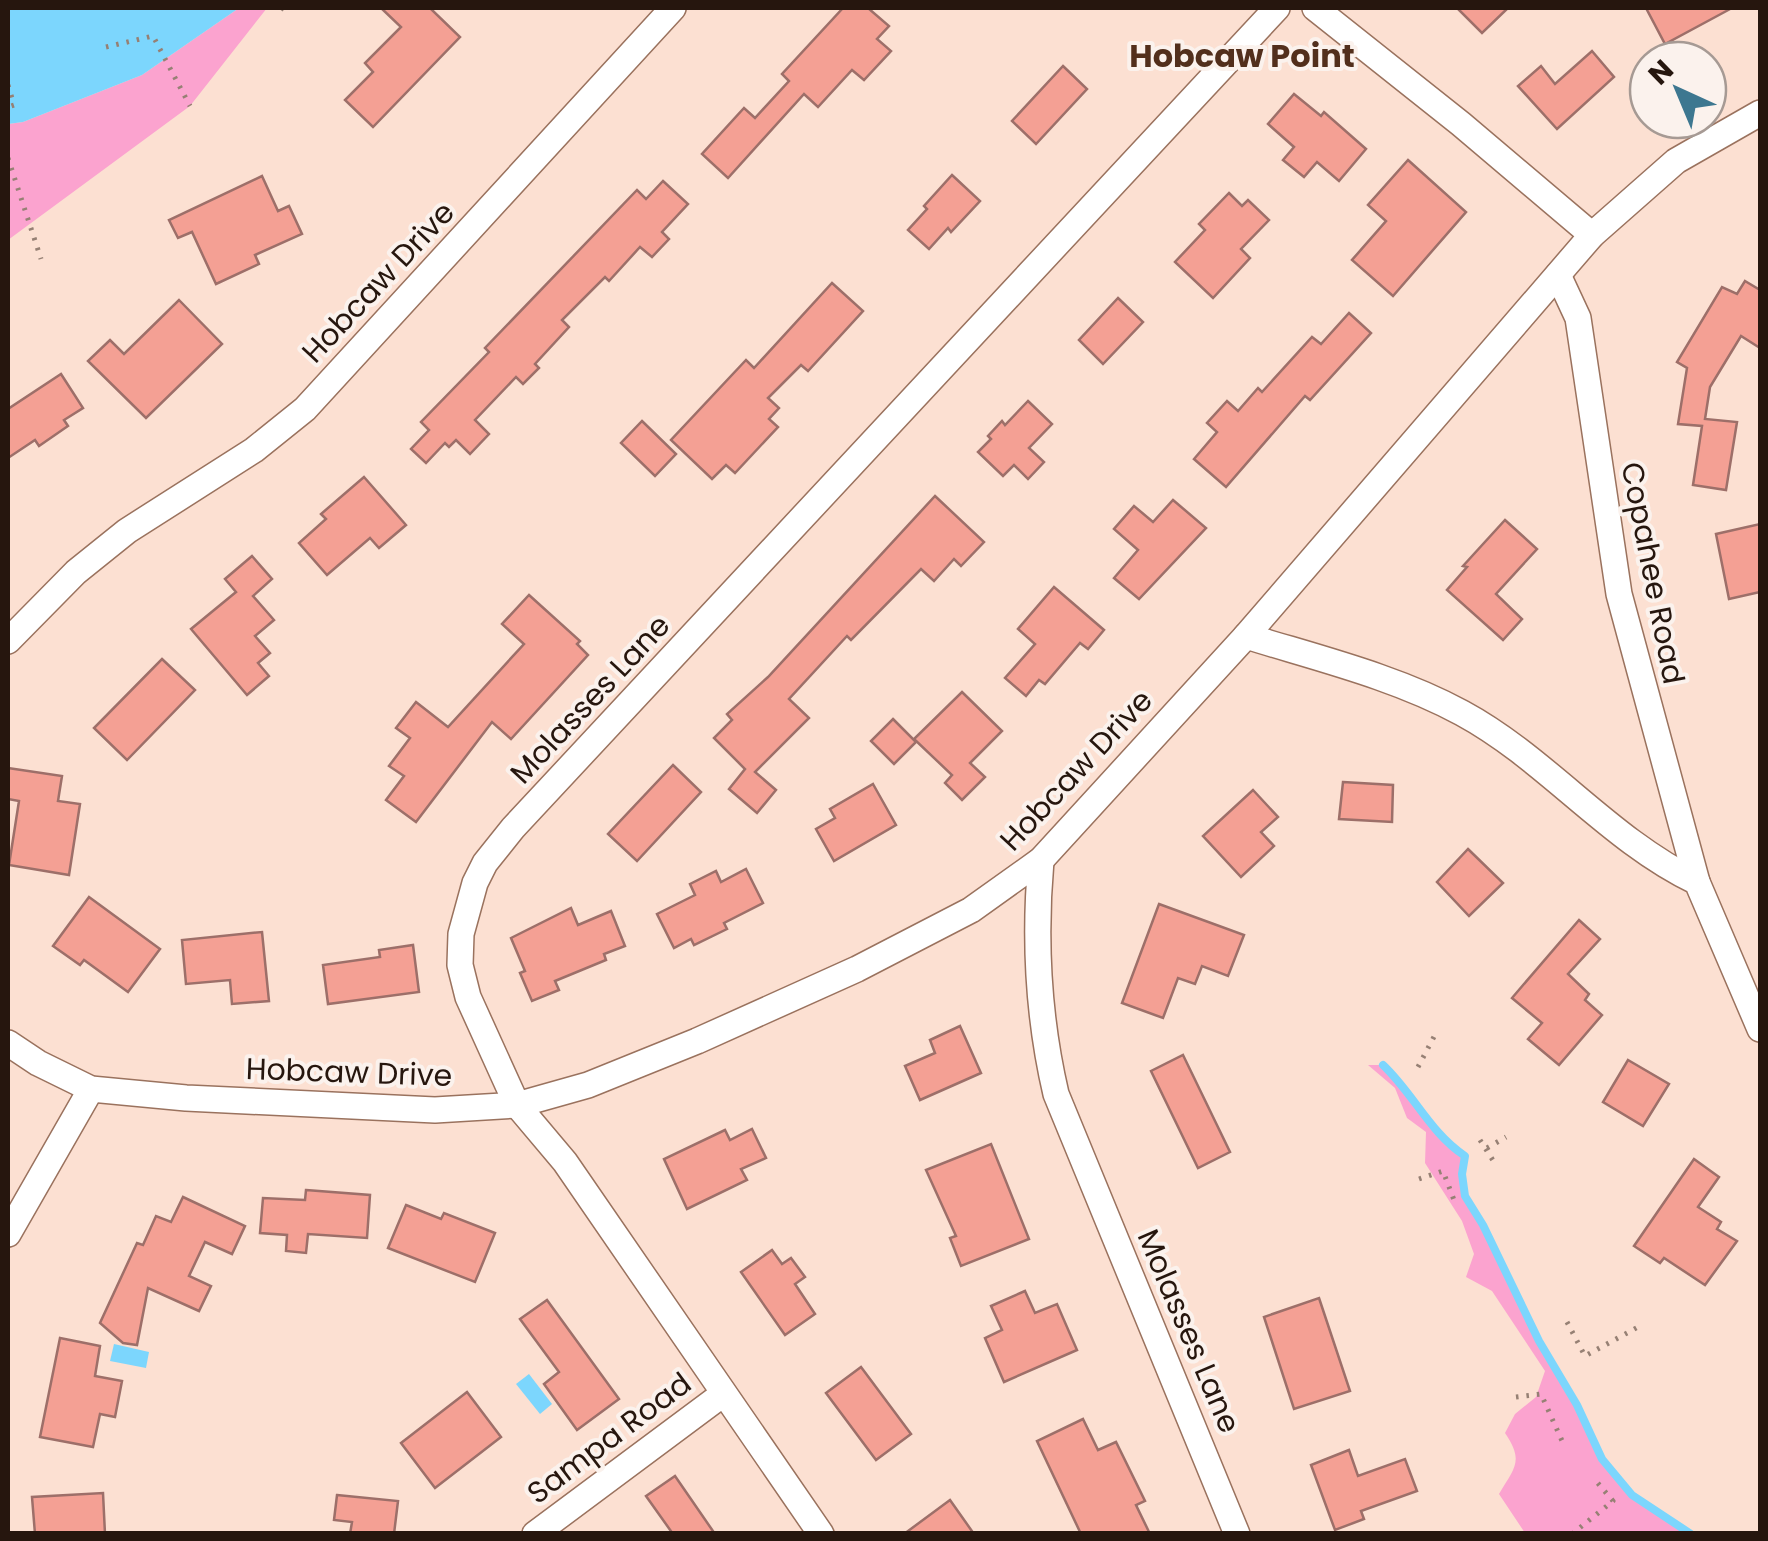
<svg xmlns="http://www.w3.org/2000/svg" width="1768" height="1541" viewBox="0 0 1768 1541" font-family="Poppins,sans-serif">
	<rect width="100%" height="100%" fill="#fce0d2"/>
	<g fill="#fba3cf">
		<polygon points="239,8 267,8 190,106 8,240 8,124 23,122 142,75"/>
		<path d="M1368 1065H1383C1413 1093 1430 1133 1465 1156L1463 1170 1465 1196 1483 1225 1539 1341 1577 1405 1602 1459 1629 1491 1691 1533H1525L1499 1494C1515 1467 1524 1461 1505 1433L1515 1414 1536 1397 1545 1371 1492 1291 1466 1277 1474 1254 1462 1221 1425 1163 1426 1132 1407 1118 1395 1088Z"/>
	</g>
	<g fill="#7cd6fd">
		<polygon points="8,8 239,8 142,75 23,122 8,124"/>
		<polygon points="114,1344 149,1352 146,1368 110,1361"/>
		<polygon points="529,1374 552,1404 540,1414 516,1384"/>
	</g>
	<g fill="none" stroke-linecap="round" stroke-linejoin="round">
		<path stroke="#7cd6fd" stroke-width="8" d="M1383 1065C1413 1093 1430 1133 1465 1156L1462 1174 1465 1196 1483 1225 1539 1341 1577 1405 1602 1459 1632 1495 1691 1534"/>
	</g>
	<g fill="#f4a094" stroke="#9d6f69" stroke-width="2.5">
		<polygon points="381,8 430,8 460,37 373,127 345,100 373,72 365,63 401,27"/>
		<polygon points="843,8 868,8 889,26 877,39 891,51 864,80 852,70 818,107 804,94 728,178 702,154 744,108 755,118 789,81 782,74"/>
		<polygon points="1457,8 1508,8 1482,33"/>
		<polygon points="1646,8 1732,8 1665,44"/>
		<polygon points="1592,51 1614,77 1557,129 1518,86 1541,66 1555,84"/>
		<polygon points="1063,66 1087,89 1036,144 1012,121"/>
		<polygon points="1294,94 1321,116 1324,112 1366,149 1339,181 1317,162 1304,177 1283,160 1294,147 1268,124"/>
		<polygon points="1408,160 1466,212 1393,296 1352,260 1386,221 1368,205"/>
		<polygon points="952,175 980,201 951,232 948,228 929,249 908,230 927,209 924,206"/>
		<polygon points="262,176 278,211 289,206 302,234 255,255 259,264 216,284 192,232 178,238 169,220"/>
		<polygon points="663,181 688,204 662,232 669,239 652,257 640,247 609,281 605,277 562,320 569,327 535,364 539,368 523,384 516,377 475,420 489,434 470,454 456,440 449,447 445,443 426,463 411,449 429,430 421,422 489,352 485,348 637,190 646,199"/>
		<polygon points="1229,193 1242,206 1248,200 1269,220 1241,249 1250,258 1213,298 1175,262 1205,230 1199,224"/>
		<polygon points="1745,281 1760,290 1760,348 1741,336 1710,387 1705,419 1737,422 1726,490 1693,485 1702,426 1678,424 1687,368 1677,362 1722,287 1737,294"/>
		<polygon points="832,283 863,311 808,371 801,365 768,398 779,408 769,419 778,427 735,473 726,465 712,479 671,440 746,360 754,368"/>
		<polygon points="1118,298 1143,322 1103,364 1079,340"/>
		<polygon points="179,300 222,344 146,418 88,361 110,340 124,354"/>
		<polygon points="1349,313 1371,333 1310,400 1305,396 1226,487 1194,459 1217,432 1207,423 1227,401 1238,411 1258,388 1262,392 1312,337 1321,344"/>
		<polygon points="61,374 83,408 64,420 68,426 39,446 35,440 8,458 8,409"/>
		<polygon points="1028,401 1052,424 1029,448 1044,462 1028,479 1014,465 1003,476 978,452 991,439 988,436 1002,421 1005,425"/>
		<polygon points="642,421 676,454 655,476 621,443"/>
		<polygon points="364,477 406,525 379,548 370,538 327,575 299,543 326,519 321,514"/>
		<polygon points="935,496 984,542 961,566 954,559 934,581 921,569 851,640 847,636 789,699 809,718 755,772 776,790 757,813 729,789 745,769 714,738 732,720 727,714 768,677"/>
		<polygon points="1173,500 1206,528 1139,599 1114,578 1138,550 1114,529 1134,506 1153,522"/>
		<polygon points="1505,520 1537,549 1496,594 1522,619 1503,640 1447,590 1467,567 1463,566"/>
		<polygon points="1760,524 1760,592 1729,599 1716,534"/>
		<polygon points="252,556 272,579 253,596 274,620 255,636 270,653 258,663 269,676 247,695 191,629 236,592 225,579"/>
		<polygon points="1054,587 1104,630 1088,649 1080,643 1045,684 1039,680 1026,696 1005,678 1035,644 1018,629"/>
		<polygon points="529,595 580,641 577,644 588,655 511,739 492,722 416,822 386,800 404,776 389,766 410,738 396,728 416,702 448,727 524,644 502,624"/>
		<polygon points="162,659 195,690 127,760 94,728"/>
		<polygon points="962,692 1002,731 970,763 985,777 962,800 945,783 952,775 914,739"/>
		<polygon points="893,719 916,742 894,764 871,741"/>
		<polygon points="673,765 701,792 637,861 608,834"/>
		<polygon points="8,768 62,776 58,801 80,804 69,875 9,865 19,801 8,799"/>
		<polygon points="1343,782 1393,785 1392,822 1339,819"/>
		<polygon points="873,784 896,825 834,861 816,829 835,818 830,809"/>
		<polygon points="1253,790 1278,817 1261,832 1274,846 1241,877 1203,836"/>
		<polygon points="1468,849 1503,883 1469,916 1437,882"/>
		<polygon points="746,869 763,903 724,923 727,929 694,945 691,939 674,948 657,914 695,895 690,884 716,871 721,882"/>
		<polygon points="89,897 160,949 128,992 84,960 80,965 53,946"/>
		<polygon points="1159,904 1244,935 1228,976 1202,966 1195,984 1178,978 1163,1018 1122,1003"/>
		<polygon points="571,908 578,925 611,911 625,946 604,954 606,960 555,981 559,990 532,1001 520,973 525,971 511,938"/>
		<polygon points="1579,920 1600,939 1568,974 1589,994 1585,1000 1602,1015 1559,1065 1528,1039 1542,1023 1512,998"/>
		<polygon points="262,932 269,1001 232,1004 230,980 186,984 182,940"/>
		<polygon points="413,945 419,992 328,1004 323,965 380,957 379,950"/>
		<polygon points="960,1026 981,1073 920,1100 905,1066 935,1053 930,1040"/>
		<polygon points="1183,1055 1230,1152 1198,1168 1151,1071"/>
		<polygon points="1628,1060 1669,1084 1643,1126 1603,1102"/>
		<polygon points="752,1129 766,1158 741,1169 747,1180 687,1209 664,1159 725,1130 730,1140"/>
		<polygon points="991,1144 1029,1239 961,1266 950,1238 956,1236 926,1170"/>
		<polygon points="1694,1159 1719,1177 1698,1207 1721,1222 1717,1229 1737,1241 1705,1285 1664,1258 1660,1263 1634,1246"/>
		<polygon points="306,1190 370,1195 367,1238 308,1234 306,1253 286,1251 287,1235 260,1233 263,1198 305,1200"/>
		<polygon points="183,1197 245,1226 232,1254 205,1242 189,1276 211,1286 199,1311 148,1288 137,1345 123,1343 100,1323 137,1243 143,1245 156,1216 171,1222"/>
		<polygon points="406,1205 441,1219 444,1213 495,1233 475,1282 388,1248"/>
		<polygon points="772,1250 782,1264 791,1258 805,1277 795,1284 815,1314 785,1335 741,1272"/>
		<polygon points="1025,1291 1035,1313 1057,1304 1077,1350 1004,1382 985,1338 1002,1330 991,1306"/>
		<polygon points="1319,1298 1350,1391 1294,1409 1264,1317"/>
		<polygon points="547,1300 619,1399 577,1430 544,1384 559,1372 520,1319"/>
		<polygon points="60,1338 100,1346 95,1376 122,1381 115,1417 100,1414 93,1447 40,1437"/>
		<polygon points="861,1367 911,1434 876,1460 826,1393"/>
		<polygon points="467,1392 501,1437 435,1488 401,1443"/>
		<polygon points="1083,1419 1098,1450 1116,1442 1145,1501 1136,1505 1150,1534 1081,1534 1037,1441"/>
		<polygon points="1349,1450 1358,1476 1405,1459 1417,1491 1361,1511 1364,1519 1335,1530 1311,1465"/>
		<polygon points="675,1476 715,1534 673,1534 646,1496"/>
		<polygon points="103,1493 105,1534 35,1534 32,1497"/>
		<polygon points="337,1495 398,1501 394,1534 350,1534 352,1522 334,1520"/>
		<polygon points="950,1500 974,1534 904,1534"/>
	</g>
	<g fill="none" stroke-linecap="round" stroke-linejoin="round">
		<defs>
			<g id="minor">
				<polyline points="1315,8 1461,124 1592,235"/>
				<polyline points="1558,275 1578,318 1619,594 1697,882"/>
				<path d="M1246 636C1317 658 1396 677 1462 713 1547 759 1609 840 1697 882L1760 1029"/>
				<polyline points="8,641 76,572 127,531 254,450 305,409 673,8"/>
				<path d="M1041 860C1034 939 1038 1017 1056 1094L1237 1534"/>
				<polyline points="8,1043 38,1063 91,1089 186,1098 435,1110 517,1105 588,1085 697,1041 857,969 971,910 1041,860 1246,636 1592,235 1676,161 1760,113"/>
				<polyline points="8,1234 91,1089"/>
				<polyline points="535,1534 723,1394"/>
				<polyline points="821,1534 565,1162 517,1105 468,997 460,965 461,934 475,883 485,863 513,828 1277,8"/>
			</g>
		</defs>
		<use href="#minor" stroke="#9a725e" stroke-width="28"/>
		<g stroke="#968074" stroke-width="5" stroke-dasharray="2.5 8" stroke-linecap="butt">
			<polyline points="282,8 285,10"/>
			<polyline points="106,47 153,36 190,106"/>
			<polyline points="8,85 14,105 8,107"/>
			<polyline points="8,158 41,259"/>
			<polyline points="1418,1067 1436,1033"/>
			<polyline points="1480,1140 1494,1162"/>
			<polyline points="1487,1148 1506,1137"/>
			<polyline points="1419,1179 1443,1171 1454,1200"/>
			<polyline points="1567,1322 1585,1356 1638,1327"/>
			<polyline points="1516,1397 1541,1394 1563,1443"/>
			<polyline points="1572,1534 1613,1501 1596,1481"/>
		</g>
		<use href="#minor" stroke="#fff" stroke-width="25"/>
	</g>
	<g text-anchor="middle" dominant-baseline="central" stroke-width="8" stroke-linejoin="round" paint-order="stroke">
		<g font-size="30" fill="#26160e" stroke="#fbf2ed">
			<text transform="translate(378 282) rotate(-47)">Hobcaw Drive</text>
			<text transform="translate(1653 573) rotate(79)">Copahee Road</text>
			<text transform="translate(590 699) rotate(-47)">Molasses Lane</text>
			<text transform="translate(1076 770) rotate(-47)">Hobcaw Drive</text>
			<text transform="translate(349 1072) rotate(2)">Hobcaw Drive</text>
			<text transform="translate(1189 1331) rotate(67)">Molasses Lane</text>
			<text transform="translate(609 1438) rotate(-37)">Sampa Road</text>
		</g>
		<g font-size="32" font-weight="bold" fill="#522f1c" stroke="#fbf2ed">
			<text x="1242" y="55">Hobcaw Point</text>
		</g>
	</g>
	<rect width="1768" height="1541" fill="none" stroke="#26160e" stroke-width="20"/>
	<g transform="translate(1678 90) rotate(316)"><circle r="48" fill="#fbf2ed" stroke="#a69a94" stroke-width="2.5"/>
	<path d="M0-8L18 38L0 25L-18 38Z" fill="#3d7790"/>
	<text y="-15" font-size="28" font-weight="bold" text-anchor="middle" fill="#26160e">N</text>
	</g>
</svg>
